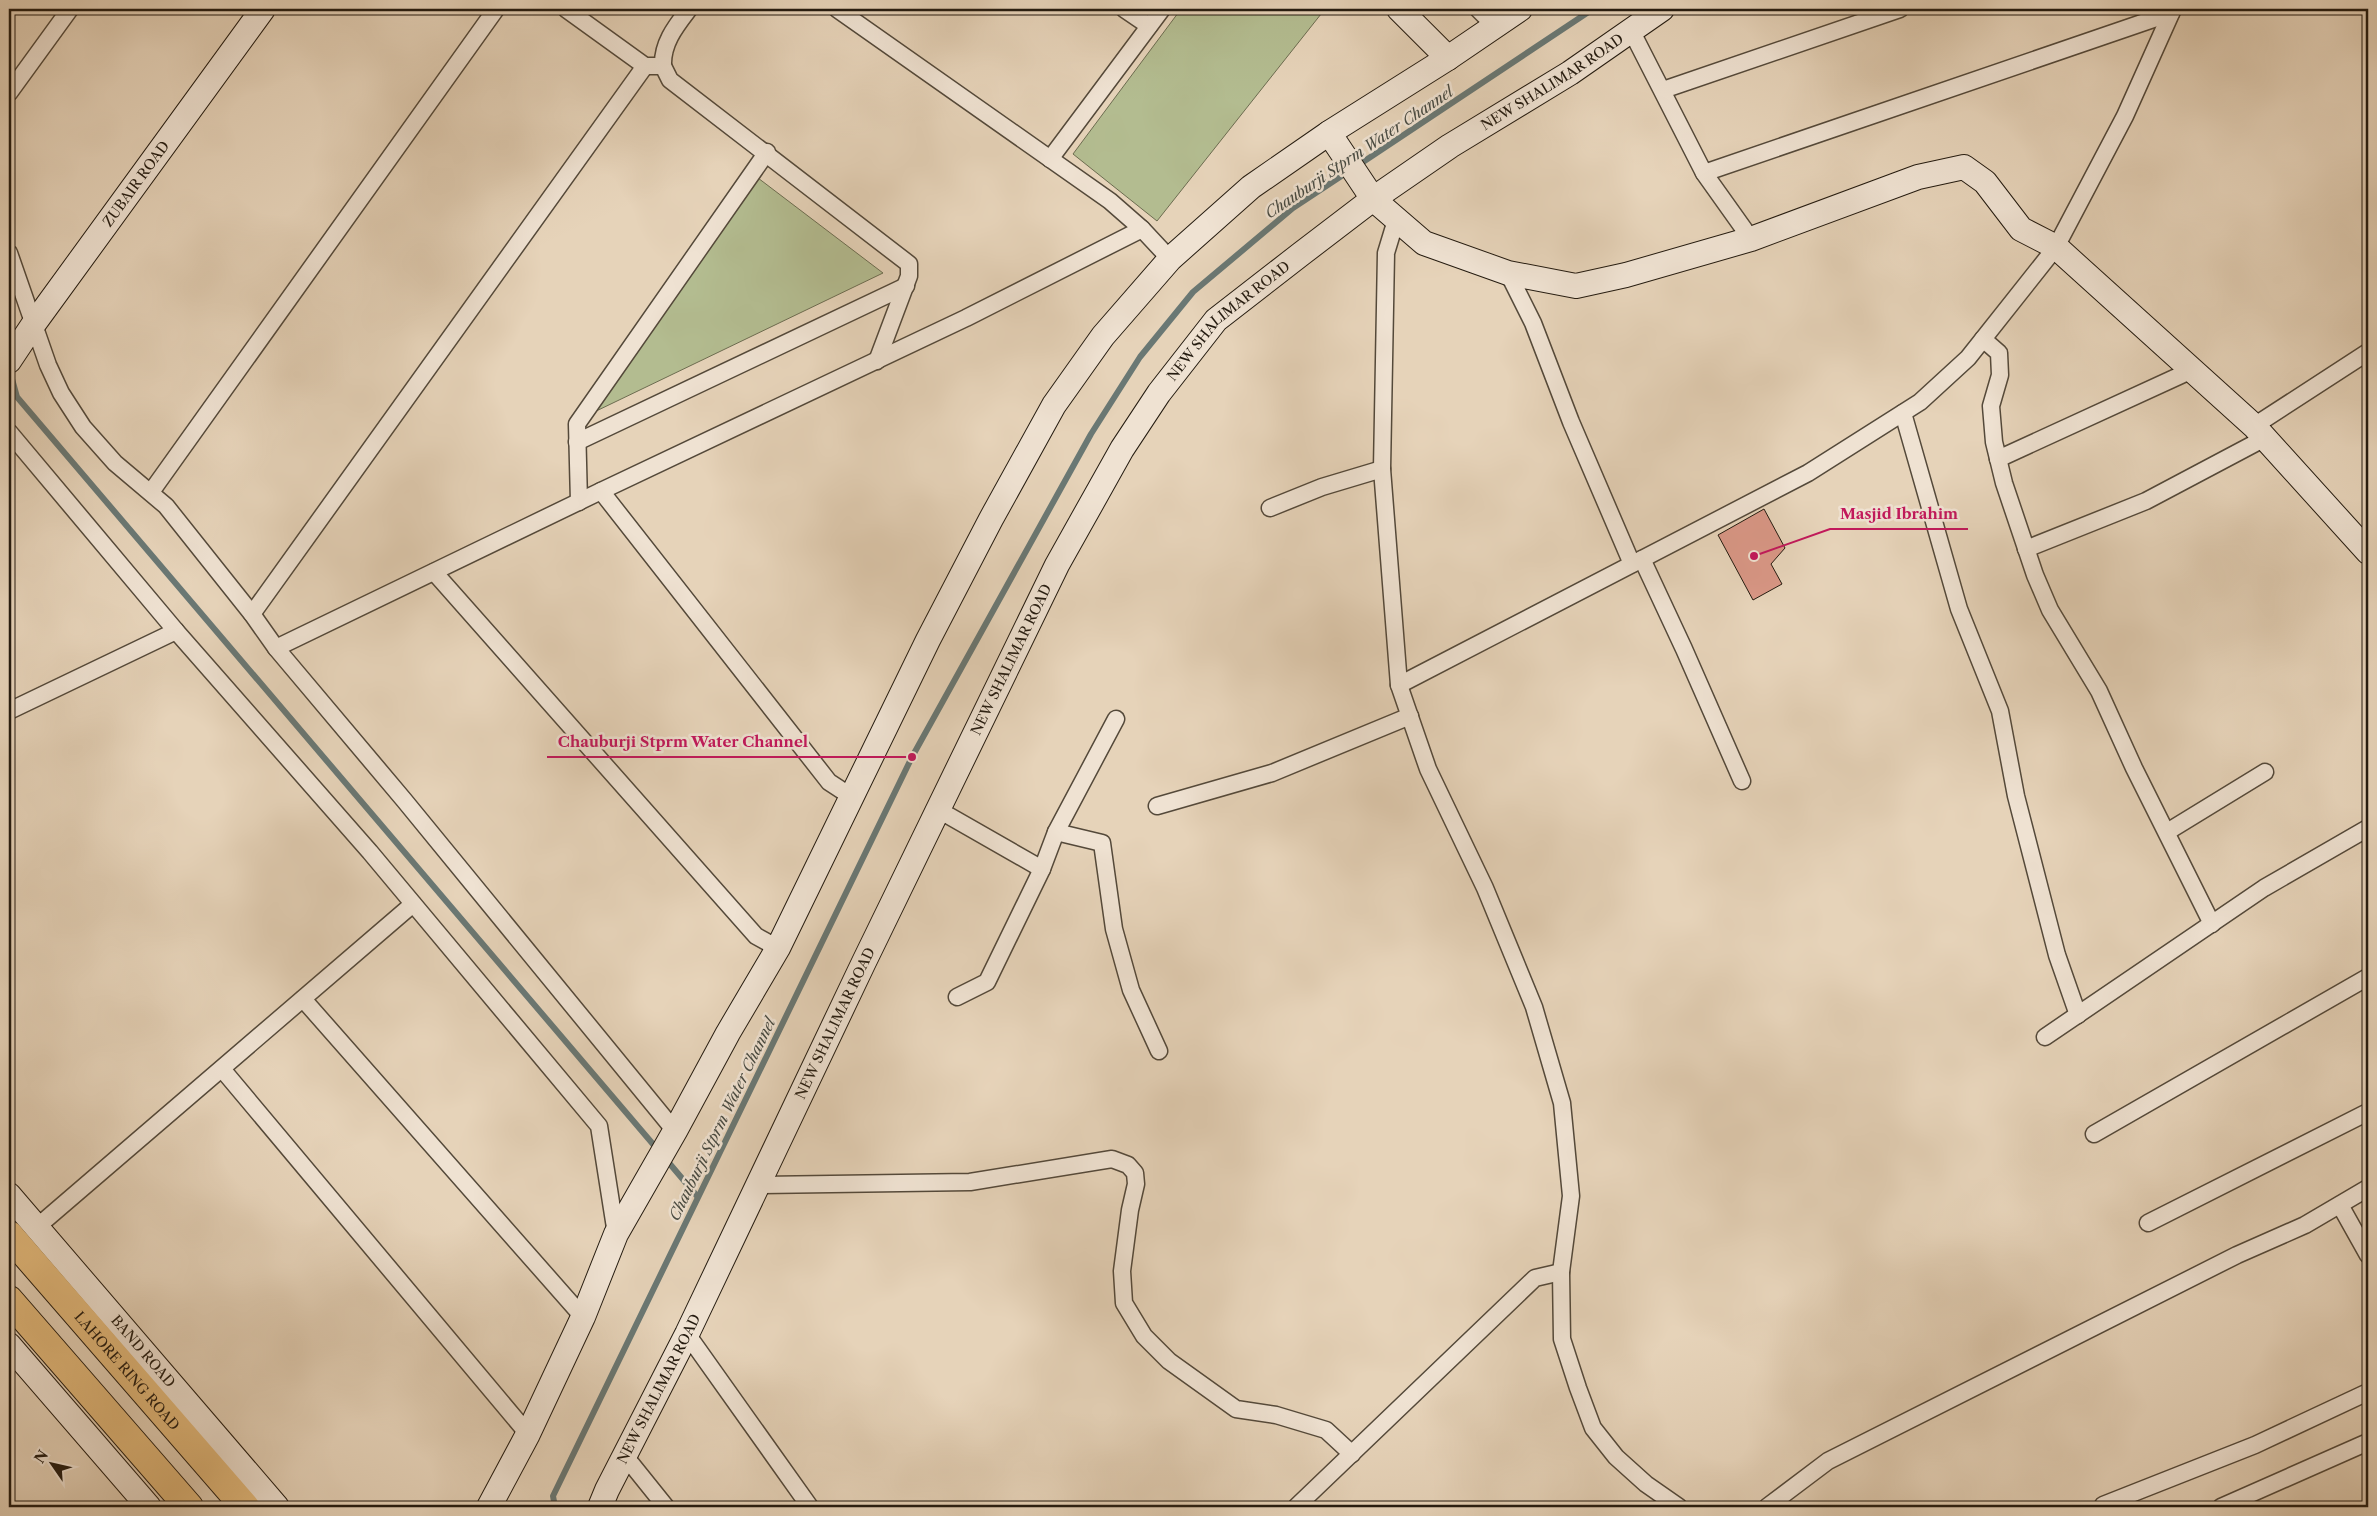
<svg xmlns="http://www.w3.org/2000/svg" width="2377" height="1516" viewBox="0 0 2377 1516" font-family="'Libre Caslon Text',serif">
	<rect width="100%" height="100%" fill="#e6d3b9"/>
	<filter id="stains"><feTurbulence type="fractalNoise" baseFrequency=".004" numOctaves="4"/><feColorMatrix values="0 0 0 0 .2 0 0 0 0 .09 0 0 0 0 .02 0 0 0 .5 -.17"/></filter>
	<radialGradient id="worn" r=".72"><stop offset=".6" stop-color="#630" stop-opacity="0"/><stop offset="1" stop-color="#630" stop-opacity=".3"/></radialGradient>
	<g fill="#b3bc90" stroke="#6c6c50">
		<polygon points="1181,9 1325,9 1157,221 1073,154"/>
		<polygon points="758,178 883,273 590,414"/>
	</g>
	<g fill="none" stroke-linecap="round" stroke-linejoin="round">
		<g stroke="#6a7874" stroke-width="6">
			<polyline points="1357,166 1593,9"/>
			<polyline points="9,368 17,397 658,1150"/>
			<polyline points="664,1157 697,1196"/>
			<polyline points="555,1507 553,1496 912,757 1091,434 1140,357 1193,292 1293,208 1349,171"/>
		</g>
	</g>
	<polygon fill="#d99786" stroke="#241b10" points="1764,509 1785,548 1771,564 1782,584 1753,600 1718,535"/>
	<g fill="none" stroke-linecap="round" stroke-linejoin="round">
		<defs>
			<g id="street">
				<polyline points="566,9 645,66 663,66 670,80 909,264 909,276 877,361"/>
				<polyline points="837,9 1110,201 1142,229"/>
				<polyline points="1124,9 1149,26"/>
				<polyline points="1478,9 1496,27"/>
				<polyline points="1632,32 1704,173 1751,239"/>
				<path d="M663 66C662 43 676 26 689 9"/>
				<polyline points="1663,90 1900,9"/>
				<polyline points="9,93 70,9"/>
				<polyline points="1050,159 1162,9"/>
				<polyline points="1704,173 2171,13"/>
				<polyline points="1396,220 1386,253 1382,469 1399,685 1428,769 1485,888 1534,1007 1562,1103 1571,1196 1561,1272 1562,1339 1578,1388 1593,1428 1616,1457 1646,1484 1679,1507"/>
				<polyline points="9,253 48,365 61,393 83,427 115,463 166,506 252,614 276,648 404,800 675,1131"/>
				<polyline points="1508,273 1533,323 1571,422 1632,564"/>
				<polyline points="1983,339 1999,353 2000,375 1991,406 1994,442 2004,483 2035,575 2050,610 2099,691 2134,768 2212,924"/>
				<polyline points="1903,413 1959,609 2000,711 2016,796 2057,955 2078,1015"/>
				<polyline points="2254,426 2368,352"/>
				<polyline points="9,432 176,631 370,852 599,1126 616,1234"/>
				<polyline points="577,442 906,286"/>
				<polyline points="1998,459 2192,370"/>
				<polyline points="601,491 829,782 852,797"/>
				<polyline points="151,492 496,9"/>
				<polyline points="579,502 577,424 767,152"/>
				<polyline points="1270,508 1322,487 1382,469"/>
				<polyline points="2026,549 2146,501 2265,438"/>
				<polyline points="1642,559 1684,649 1742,781"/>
				<polyline points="434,572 756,936 778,948"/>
				<polyline points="252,614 645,66"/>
				<polyline points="276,648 601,491 966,318 1142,229 1170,259"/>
				<polyline points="1399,685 1808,473 1920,402 1968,358 2056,247 2125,116 2173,9"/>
				<polyline points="9,711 176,631"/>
				<polyline points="1157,806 1272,773 1410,716"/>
				<polyline points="937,809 1042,869"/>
				<polyline points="1056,832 1102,843 1114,929 1131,990 1159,1051"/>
				<polyline points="2167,832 2265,772"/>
				<polyline points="957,997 987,982 1042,869 1056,832 1116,719"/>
				<polyline points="303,999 583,1317"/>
				<polyline points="2045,1037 2264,888 2368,828"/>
				<polyline points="222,1069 528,1434"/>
				<polyline points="2094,1134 2368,977"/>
				<polyline points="758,1185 970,1182 1112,1159 1128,1165 1135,1173 1136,1184 1130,1210 1122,1271 1124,1303 1144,1336 1169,1361 1236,1409 1276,1415 1326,1430 1352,1454"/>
				<polyline points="2340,1205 2368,1255"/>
				<polyline points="2148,1223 2368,1112"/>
				<polyline points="37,1227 413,904"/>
				<polyline points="687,1334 810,1507"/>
				<polyline points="625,1456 666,1507"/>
				<polyline points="2103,1505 2255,1445 2368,1392"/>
				<polyline points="1296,1507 1535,1278 1561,1272"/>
				<polyline points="1767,1507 1828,1461 2237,1255 2305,1225 2368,1188"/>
				<polyline points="2221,1507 2368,1442"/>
			</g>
			<g id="secondary">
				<polyline points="1399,9 1448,58"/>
				<polyline points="1329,133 1373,199 1424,243 1508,273 1576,286 1626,275 1751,239 1918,177 1964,167 1985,182 2021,229 2056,247 2254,426 2368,552"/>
				<path id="s1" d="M9 361 33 325 263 9"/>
				<path id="s2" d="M9 1195 277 1507"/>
				<polyline points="9,1345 149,1507"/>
				<polyline points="489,1507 528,1434 583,1317 616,1234 675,1131 728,1033 778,948 928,640 991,519 1054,405 1103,336 1170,259 1251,187 1329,133 1448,58 1520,9"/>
				<path id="s3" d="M600 1507 607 1490 687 1334 863 964 1057 565 1122 449 1159 393 1216 320 1301 254 1373 199 1450 146 1570 73 1662 9"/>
			</g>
			<g id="highway">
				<path id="s4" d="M9 1235 245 1507"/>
				<polyline points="9,1300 189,1507"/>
			</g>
		</defs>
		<use href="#street" stroke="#54493a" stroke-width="19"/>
		<use href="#secondary" stroke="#241b10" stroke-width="26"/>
		<use href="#highway" stroke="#241b10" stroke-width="30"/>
		<use href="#street" stroke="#efe2d2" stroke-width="16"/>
		<use href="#secondary" stroke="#efe2d2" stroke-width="24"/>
		<use href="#highway" stroke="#e3ba7c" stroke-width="28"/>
	</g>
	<g text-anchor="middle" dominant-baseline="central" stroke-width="5" stroke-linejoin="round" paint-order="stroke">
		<g font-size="14" fill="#241b10" stroke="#efe2d2">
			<text stroke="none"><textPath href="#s3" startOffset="1752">NEW SHALIMAR ROAD</textPath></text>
			<text stroke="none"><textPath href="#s1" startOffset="218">ZUBAIR ROAD</textPath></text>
			<text stroke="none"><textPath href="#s3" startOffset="1348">NEW SHALIMAR ROAD</textPath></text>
			<text stroke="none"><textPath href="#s3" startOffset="942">NEW SHALIMAR ROAD</textPath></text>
			<text stroke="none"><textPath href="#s3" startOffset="538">NEW SHALIMAR ROAD</textPath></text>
			<text stroke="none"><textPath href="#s2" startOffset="206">BAND ROAD</textPath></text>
			<text stroke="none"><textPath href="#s4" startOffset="180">LAHORE RING ROAD</textPath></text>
			<text stroke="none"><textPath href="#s3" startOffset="132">NEW SHALIMAR ROAD</textPath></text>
		</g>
		<g font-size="15" font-style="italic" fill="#474a42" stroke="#efe2d2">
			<text transform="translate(1359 152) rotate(-34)">Chauburji Stprm Water Channel</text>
			<text transform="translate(722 1119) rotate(-64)">Chauburji Stprm Water Channel</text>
		</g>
	</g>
	<path fill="none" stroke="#c2185b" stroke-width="2" d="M1754 556L1830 529H1968M912 757L818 757H547"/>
	<g fill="#c2185b" stroke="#efe2d2" stroke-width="2">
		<circle cx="1754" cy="556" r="5"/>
		<circle cx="912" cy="757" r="5"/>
	</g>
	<g font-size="15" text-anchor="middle" font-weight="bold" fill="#c2185b" stroke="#efe2d2" stroke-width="5" stroke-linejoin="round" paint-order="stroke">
		<text x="1899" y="519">Masjid Ibrahim</text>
		<text x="683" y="747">Chauburji Stprm Water Channel</text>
	</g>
	<rect width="2377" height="1516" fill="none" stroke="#e6d3b9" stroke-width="30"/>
	<rect x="10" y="10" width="2357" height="1496" fill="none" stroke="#241b10" stroke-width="2.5"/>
	<rect x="15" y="15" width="2347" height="1486" fill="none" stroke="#241b10"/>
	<g transform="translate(52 1464) rotate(304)" stroke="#efe2d2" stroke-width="4" paint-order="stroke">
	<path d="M0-4L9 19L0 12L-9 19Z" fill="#241b10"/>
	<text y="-8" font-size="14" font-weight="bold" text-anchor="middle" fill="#241b10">N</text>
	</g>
	<rect width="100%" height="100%" filter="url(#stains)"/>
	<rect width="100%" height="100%" fill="url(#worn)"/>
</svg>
